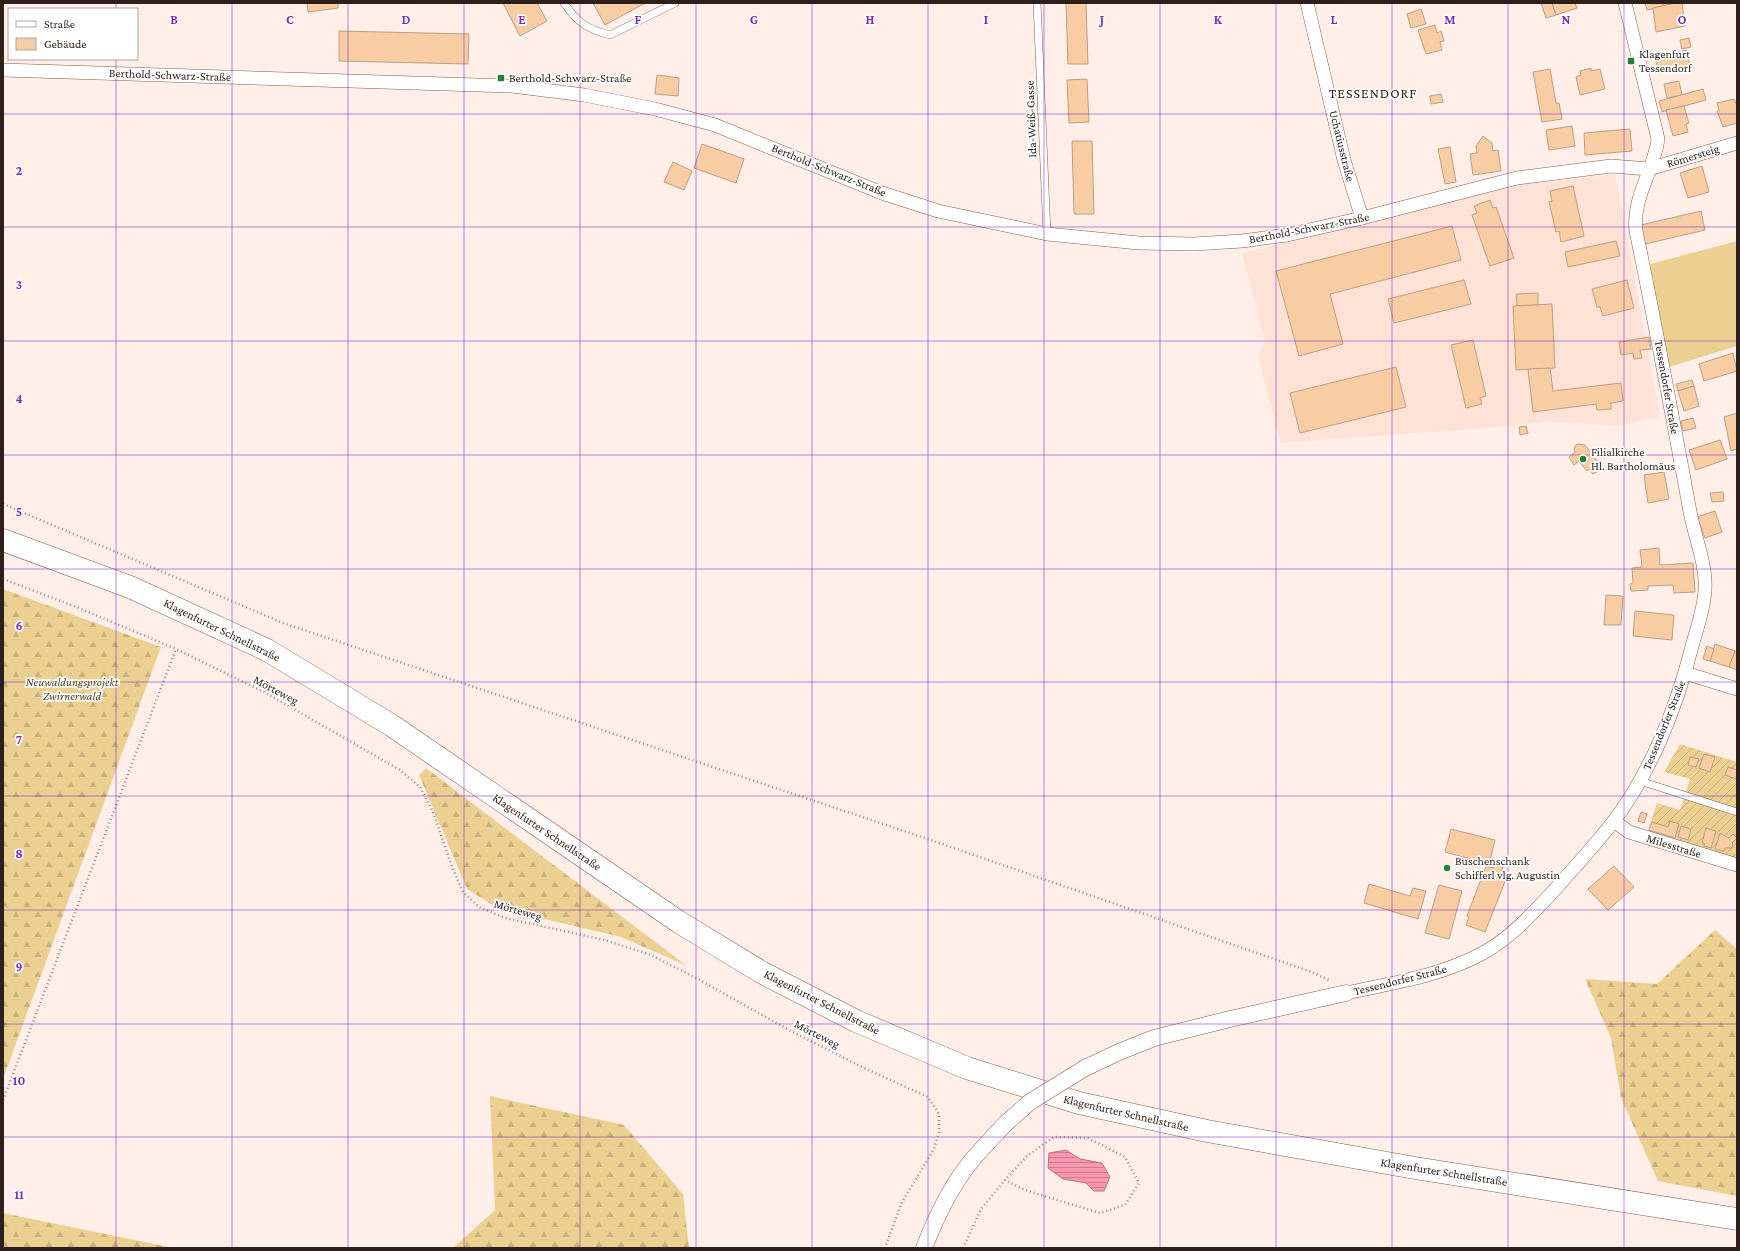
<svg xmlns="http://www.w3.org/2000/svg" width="1740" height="1251" viewBox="0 0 1740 1251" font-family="'Crimson Pro',serif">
	<defs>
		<pattern id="forest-firs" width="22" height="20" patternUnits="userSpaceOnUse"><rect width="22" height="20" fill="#ecd092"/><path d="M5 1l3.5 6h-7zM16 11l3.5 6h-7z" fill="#cbb27d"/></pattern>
		<pattern id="garden-furrows" width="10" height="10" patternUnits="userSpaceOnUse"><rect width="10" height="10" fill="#ecd092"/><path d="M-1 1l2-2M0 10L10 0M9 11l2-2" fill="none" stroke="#cbb27d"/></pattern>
		<pattern id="water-rules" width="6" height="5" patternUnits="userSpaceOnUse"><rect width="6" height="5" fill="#fa97af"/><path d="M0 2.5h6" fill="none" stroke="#cb7b8e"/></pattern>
	</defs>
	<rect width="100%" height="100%" fill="#ffefe8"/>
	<polygon fill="#fee2d5" points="1615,174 1660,416 1618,426 1547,421 1510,426 1281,443 1258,357 1265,341 1242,253 1519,185"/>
	<polygon fill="#ecd092" points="1737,241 1737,346 1669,367 1650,264"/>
	<g fill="url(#forest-firs)">
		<polygon points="3,589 161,647 3,1079"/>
		<polygon points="426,768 687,966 621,937 497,908 467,889 419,775"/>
		<polygon points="1715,930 1737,949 1737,1196 1658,1181 1621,1098 1611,1038 1585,979 1657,984"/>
		<polygon points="490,1096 624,1125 683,1194 689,1248 453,1248 495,1210"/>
		<polygon points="3,1213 174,1248 3,1248"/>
	</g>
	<polygon fill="url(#garden-furrows)" points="1680,744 1737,762 1737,860 1648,831 1657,803 1680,810 1690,779 1664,772"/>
	<polygon fill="url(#water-rules)" stroke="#bc7382" points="1066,1150 1080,1159 1102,1163 1110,1177 1104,1191 1094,1191 1086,1183 1063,1179 1048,1168 1049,1153"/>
	<g fill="#f8cda4" stroke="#bb9f84">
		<polygon points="307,3 338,3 338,8 308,12"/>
		<polygon points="503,3 537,3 547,21 520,36"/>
		<polygon points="593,3 645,3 605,25"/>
		<polygon points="1066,3 1086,3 1088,64 1068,64"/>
		<polygon points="1541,3 1552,3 1556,15 1546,18"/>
		<polygon points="1552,3 1575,3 1577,8 1556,15"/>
		<polygon points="1645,3 1663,3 1663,6 1647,10"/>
		<polygon points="1675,3 1682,3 1685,26 1656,32 1653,8"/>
		<polygon points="1421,9 1426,24 1411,28 1407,14"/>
		<polygon points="1435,25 1437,33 1441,31 1444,41 1440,42 1442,50 1426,54 1418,30"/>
		<polygon points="339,31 469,34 468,64 339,61"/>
		<polygon points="1689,38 1691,47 1682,49 1680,40"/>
		<polygon points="1687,50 1690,66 1659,73 1655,58"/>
		<polygon points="1591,68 1591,71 1600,69 1605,89 1580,95 1576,77 1581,75 1580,71"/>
		<polygon points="1550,69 1556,103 1559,103 1562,119 1542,122 1533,72"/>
		<polygon points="657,75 679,78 678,96 655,94"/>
		<polygon points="1087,79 1089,122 1069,123 1067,80"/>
		<polygon points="1679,81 1682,95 1667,98 1664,84"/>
		<polygon points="1703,89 1706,100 1662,112 1659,101"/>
		<polygon points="1441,94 1443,102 1431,104 1430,96"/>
		<polygon points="1734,99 1737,106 1737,123 1723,127 1717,111 1719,110 1717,103"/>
		<polygon points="1684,106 1689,123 1686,124 1688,132 1673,136 1666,110"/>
		<polygon points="1572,126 1575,146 1549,150 1546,130"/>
		<polygon points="1630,129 1632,151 1585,155 1584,133"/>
		<polygon points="1483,136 1492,143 1493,151 1498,150 1501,171 1473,175 1470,154 1477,153 1476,146"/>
		<polygon points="1072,141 1092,141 1094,214 1074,214"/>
		<polygon points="702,144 744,159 736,183 694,168"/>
		<polygon points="1450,147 1456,182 1445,184 1438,149"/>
		<polygon points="673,162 692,171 684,190 664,182"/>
		<polygon points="1702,166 1709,192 1688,198 1680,173"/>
		<polygon points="1573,186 1584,236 1561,242 1559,231 1556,232 1549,202 1552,201 1550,191"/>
		<polygon points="1490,200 1493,208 1496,207 1514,258 1490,266 1472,215 1477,213 1474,206"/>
		<polygon points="1701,211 1705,230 1645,244 1641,225"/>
		<polygon points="1452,226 1461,260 1330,294 1343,344 1299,356 1276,271"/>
		<polygon points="1616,241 1620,256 1568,267 1565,252"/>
		<polygon points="1464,280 1471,304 1394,323 1388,299"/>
		<polygon points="1627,280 1634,308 1603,316 1600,307 1597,307 1592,289"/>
		<polygon points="1538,293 1538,305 1517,306 1516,294"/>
		<polygon points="1552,304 1555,368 1516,370 1513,306"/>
		<polygon points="1649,337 1651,349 1640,350 1642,358 1634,359 1633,353 1621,355 1619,342"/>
		<polygon points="1473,340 1486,396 1480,398 1482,404 1466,408 1451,345"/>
		<polygon points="1733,353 1737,371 1704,381 1699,364"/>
		<polygon points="1396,367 1406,407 1300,433 1290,393"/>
		<polygon points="1550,368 1553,391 1621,383 1623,401 1611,403 1611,409 1597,410 1596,404 1533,412 1528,369"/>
		<polygon points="1692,380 1694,386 1678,391 1676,384"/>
		<polygon points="1694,386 1699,406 1684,411 1678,391"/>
		<polygon points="1737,413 1737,449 1731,451 1724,417"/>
		<polygon points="1693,418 1696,428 1683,431 1681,421"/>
		<polygon points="1526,426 1528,433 1520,435 1519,427"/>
		<polygon points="1720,440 1727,459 1696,470 1689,450"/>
		<polygon points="1577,444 1585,445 1598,462 1596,464 1600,470 1593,474 1589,469 1587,471 1579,461 1574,465 1569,457 1575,452 1574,448"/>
		<polygon points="1664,472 1669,499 1648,503 1644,475"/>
		<polygon points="1723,492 1724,501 1712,502 1710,493"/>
		<polygon points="1715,511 1722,532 1705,538 1697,517"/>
		<polygon points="1659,548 1660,565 1693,563 1695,592 1674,593 1673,585 1648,586 1648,590 1631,591 1630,584 1633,583 1632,568 1642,567 1640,550"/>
		<polygon points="1606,595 1623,596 1621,625 1604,625"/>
		<polygon points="1635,611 1674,615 1672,640 1633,636"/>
		<polygon points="1715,644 1735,651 1729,667 1710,661"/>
		<polygon points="1707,646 1714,649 1710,661 1703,659"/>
		<polygon points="1735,651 1737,651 1737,670 1729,667"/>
		<polygon points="1704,754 1715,757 1710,772 1699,768"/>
		<polygon points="1690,757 1699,759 1696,767 1688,765"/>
		<polygon points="1728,767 1737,770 1736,779 1725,775"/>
		<polygon points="1641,812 1647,814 1644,823 1638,821"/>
		<polygon points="1670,821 1679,824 1675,838 1649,830 1652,822 1668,827"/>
		<polygon points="1681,826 1691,829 1688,840 1678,837"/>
		<polygon points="1706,828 1716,831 1711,848 1704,846 1704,843 1702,843"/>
		<polygon points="1451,829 1495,840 1489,864 1445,852"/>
		<polygon points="1720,833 1729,838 1733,834 1737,838 1732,843 1733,844 1732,848 1725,848 1724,851 1715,849"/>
		<polygon points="1495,862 1504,866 1501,871 1508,874 1485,932 1466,925 1469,917 1467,916 1486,866 1493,868"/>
		<polygon points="1614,866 1634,887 1608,910 1588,889"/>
		<polygon points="1369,884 1410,896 1413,888 1426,891 1418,919 1364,903"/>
		<polygon points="1439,885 1462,891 1449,939 1425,933"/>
	</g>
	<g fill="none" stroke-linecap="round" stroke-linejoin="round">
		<defs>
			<g id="service">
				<path d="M564 3C578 23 587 29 610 35L675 3"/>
				<polyline points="1037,3 1047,234"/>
				<polyline points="1640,781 1737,812"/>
			</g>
			<g id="minor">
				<polyline points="1307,3 1344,160 1362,218"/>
				<polyline points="3,70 512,86 584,95 655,109 715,125 882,193 938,211 1047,234 1139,243 1194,244 1242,241 1287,235 1362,218 1517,178 1611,166 1649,169 1737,143"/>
				<polyline points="1685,673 1737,689"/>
				<polyline points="1614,821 1629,832 1737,865"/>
				<path d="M1346 993C1392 983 1441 976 1483 953 1512 937 1534 912 1557 887 1576 866 1595 845 1613 822 1650 774 1676 709 1691 650 1696 631 1704 610 1705 590 1707 564 1693 533 1689 506 1672 414 1655 322 1636 231 1632 197 1654 171 1658 139L1625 3"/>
			</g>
			<g id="tertiary">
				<polyline points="1085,1068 1119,1052 1154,1038 1230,1019 1346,993"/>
				<path d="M924 1248C936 1217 951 1185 973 1159 983 1147 995 1135 1006 1123"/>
			</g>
			<polyline id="trunk" points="3,540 130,587 267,650 391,725 679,922 761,972 856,1021 967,1068 1079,1103 1207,1131 1415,1168 1737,1219"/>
		</defs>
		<use href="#service" stroke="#826051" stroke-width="8"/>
		<use href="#minor" stroke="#826051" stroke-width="14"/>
		<use href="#tertiary" stroke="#826051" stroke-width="17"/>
		<use href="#trunk" stroke="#826051" stroke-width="23"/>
		<g stroke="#968780" stroke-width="2.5" stroke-dasharray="1 3" stroke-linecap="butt">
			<polyline points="3,504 283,623 919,836 1309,971 1331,981"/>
			<polyline points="3,579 79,608 176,649 266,693 400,770 420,787 433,812 452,867 463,892 479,907 505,918 605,940 651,955 698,979 789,1030 862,1067 928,1097 939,1114 939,1132 934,1149 902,1202 885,1248"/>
			<polyline points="3,1100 176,649"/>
			<polyline points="963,1248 981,1209 1005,1180 1027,1156 1054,1137 1088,1138 1125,1157 1139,1183 1125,1205 1100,1213 1025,1190 1005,1180"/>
		</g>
		<use href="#service" stroke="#fff" stroke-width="7"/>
		<use href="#minor" stroke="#fff" stroke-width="13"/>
		<use href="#tertiary" stroke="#fff" stroke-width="16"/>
		<use href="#trunk" stroke="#fff" stroke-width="22"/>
		<defs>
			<polyline id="tertiary-bridge" points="1006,1123 1030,1102 1085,1068"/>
		</defs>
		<use href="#tertiary-bridge" stroke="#826051" stroke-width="17" stroke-linecap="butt"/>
		<use href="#tertiary-bridge" stroke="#fff" stroke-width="16"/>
	</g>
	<path fill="none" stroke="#7b2cbf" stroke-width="1" stroke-opacity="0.55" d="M116 3V9M232 3V1248M348 3V1248M464 3V1248M580 3V1248M696 3V1248M812 3V1248M928 3V1248M1044 3V1248M1160 3V1248M1276 3V1248M1392 3V1248M1508 3V1248M1624 3V1248M116 59V1248M3 114H1737M3 227H1737M3 341H1737M3 455H1737M3 569H1737M3 682H1737M3 796H1737M3 910H1737M3 1024H1737M3 1137H1737"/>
	<g fill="#1f8439" stroke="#fff" stroke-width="1.5">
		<rect x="1627" y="57" width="8" height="8" rx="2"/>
		<rect x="497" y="74" width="8" height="8" rx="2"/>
		<circle cx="1583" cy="459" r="4"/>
		<circle cx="1447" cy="868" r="4"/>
	</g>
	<g text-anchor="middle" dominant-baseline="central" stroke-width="3.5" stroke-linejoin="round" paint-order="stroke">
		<g font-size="12" fill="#2d1f19" stroke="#fff" text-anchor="start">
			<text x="1639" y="54">Klagenfurt<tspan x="1639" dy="14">Tessendorf</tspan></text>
			<text x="509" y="78">Berthold-Schwarz-Straße</text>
			<text x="1591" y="452">Filialkirche<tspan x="1591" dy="14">Hl. Bartholomäus</tspan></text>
			<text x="1455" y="861">Buschenschank<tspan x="1455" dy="14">Schifferl vlg. Augustin</tspan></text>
		</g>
		<g font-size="12" fill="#2d1f19" stroke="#fff">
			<text transform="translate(170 75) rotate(2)">Berthold-Schwarz-Straße</text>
			<text transform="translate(1031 119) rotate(-92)">Ida-Weiß-Gasse</text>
			<text transform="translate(1342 146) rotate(76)">Uchatiusstraße</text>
			<text transform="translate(1693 156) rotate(-17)">Römersteig</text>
			<text transform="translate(829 170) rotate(22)">Berthold-Schwarz-Straße</text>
			<text transform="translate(1309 228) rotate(-11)">Berthold-Schwarz-Straße</text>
			<text transform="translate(1667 387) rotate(80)">Tessendorfer Straße</text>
			<text transform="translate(222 630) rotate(26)">Klagenfurter Schnellstraße</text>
			<text transform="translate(276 690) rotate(28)">Mörteweg</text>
			<text transform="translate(1664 725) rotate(-68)">Tessendorfer Straße</text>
			<text transform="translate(547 832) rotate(34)">Klagenfurter Schnellstraße</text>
			<text transform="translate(1674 846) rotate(17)">Milesstraße</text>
			<text transform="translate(518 910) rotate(16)">Mörteweg</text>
			<text transform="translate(1400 980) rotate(-14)">Tessendorfer Straße</text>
			<text transform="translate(822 1002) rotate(27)">Klagenfurter Schnellstraße</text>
			<text transform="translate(817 1034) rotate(27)">Mörteweg</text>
			<text transform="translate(1126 1113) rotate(13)">Klagenfurter Schnellstraße</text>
			<text transform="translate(1444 1172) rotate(9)">Klagenfurter Schnellstraße</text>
		</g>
		<g font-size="12" font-style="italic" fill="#503f18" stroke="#fff">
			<text x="72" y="682">Neuwaldungsprojekt<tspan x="72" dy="14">Zwirnerwald</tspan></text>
		</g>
		<g font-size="14" letter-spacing="1" fill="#2d1f19" stroke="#fff">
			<text x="1373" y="93">TESSENDORF</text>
		</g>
	</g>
	<g font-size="13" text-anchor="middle" font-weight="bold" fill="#7b2cbf" stroke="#fff" stroke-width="3.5" stroke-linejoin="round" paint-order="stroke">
		<text x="174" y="24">B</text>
		<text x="290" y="24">C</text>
		<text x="406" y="24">D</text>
		<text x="522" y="24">E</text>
		<text x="638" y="24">F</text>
		<text x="754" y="24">G</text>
		<text x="870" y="24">H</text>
		<text x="986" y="24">I</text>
		<text x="1102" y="24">J</text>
		<text x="1218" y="24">K</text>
		<text x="1334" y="24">L</text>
		<text x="1450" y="24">M</text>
		<text x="1566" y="24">N</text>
		<text x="1682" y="24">O</text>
		<text x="19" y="175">2</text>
		<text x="19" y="289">3</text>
		<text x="19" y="403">4</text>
		<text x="19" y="516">5</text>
		<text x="19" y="630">6</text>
		<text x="19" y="744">7</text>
		<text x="19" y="858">8</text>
		<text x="19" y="971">9</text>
		<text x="19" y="1085">10</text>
		<text x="19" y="1199">11</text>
	</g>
	<rect width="1740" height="1251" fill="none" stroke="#2d1f19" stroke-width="8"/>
	<rect x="8" y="8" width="130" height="52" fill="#ffffff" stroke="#aba5a3"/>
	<rect x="16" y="21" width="20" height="6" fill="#ffffff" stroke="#aba5a3"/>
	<text x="44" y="28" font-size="12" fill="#2d1f19">Straße</text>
	<rect x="16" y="38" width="20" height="12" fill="#f8cda4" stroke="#aba5a3"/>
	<text x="44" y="48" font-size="12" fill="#2d1f19">Gebäude</text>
</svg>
